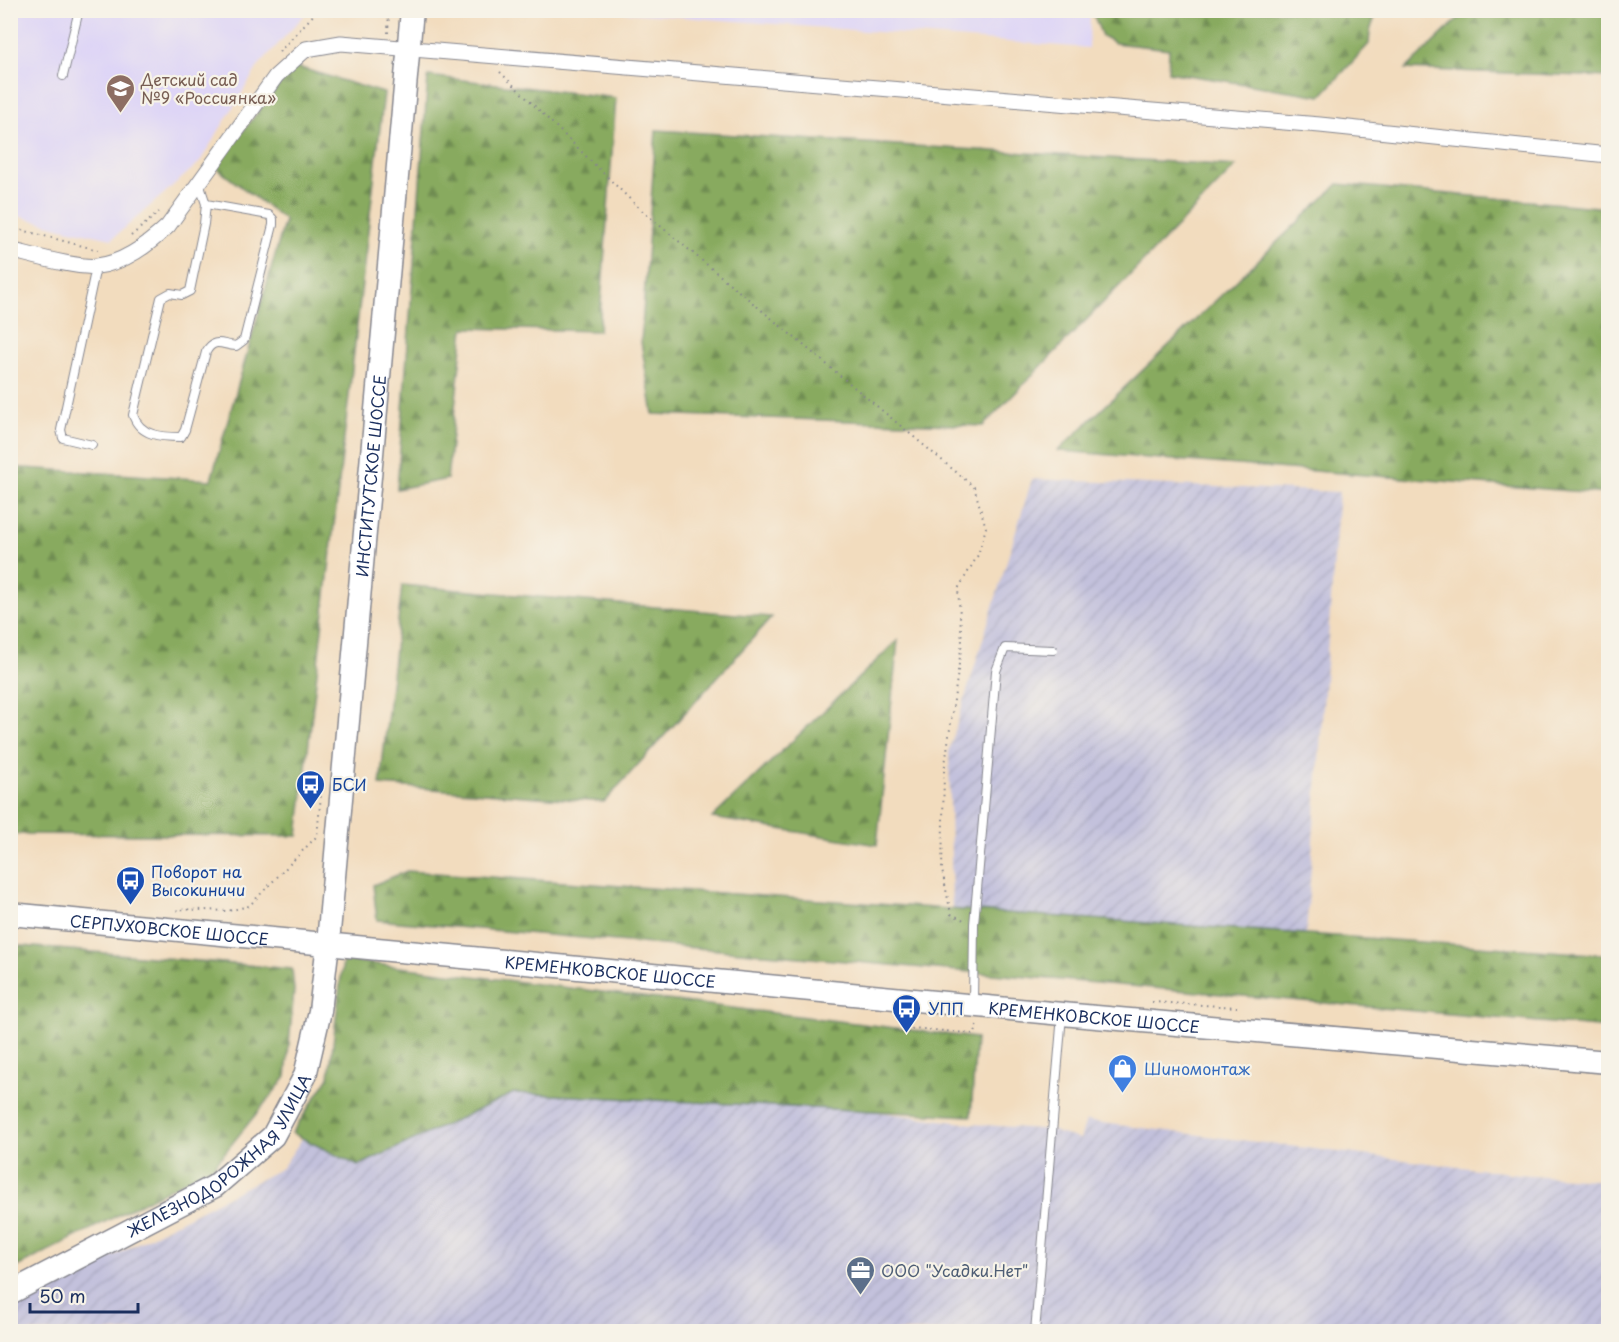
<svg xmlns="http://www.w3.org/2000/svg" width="1619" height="1342" viewBox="0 0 1619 1342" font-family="'Playpen Sans',sans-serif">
	<defs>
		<pattern id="industrial-furrows" width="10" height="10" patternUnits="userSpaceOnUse" patternTransform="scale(1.5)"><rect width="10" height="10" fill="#c3c1dc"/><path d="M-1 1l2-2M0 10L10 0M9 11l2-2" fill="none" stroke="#a7a6bf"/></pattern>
		<pattern id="forest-firs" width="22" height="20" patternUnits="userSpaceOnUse" patternTransform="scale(1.5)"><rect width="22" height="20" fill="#88aa5e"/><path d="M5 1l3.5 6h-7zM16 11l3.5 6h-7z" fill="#6e8b51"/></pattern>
	</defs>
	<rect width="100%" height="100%" fill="#f7f3e8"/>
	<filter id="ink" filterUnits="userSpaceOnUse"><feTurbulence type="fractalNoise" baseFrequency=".0167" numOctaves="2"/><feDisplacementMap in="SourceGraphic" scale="12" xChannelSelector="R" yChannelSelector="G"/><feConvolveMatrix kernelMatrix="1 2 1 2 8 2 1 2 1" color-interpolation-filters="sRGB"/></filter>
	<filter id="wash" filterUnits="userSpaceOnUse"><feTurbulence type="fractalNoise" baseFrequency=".008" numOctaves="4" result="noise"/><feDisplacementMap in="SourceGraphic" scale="24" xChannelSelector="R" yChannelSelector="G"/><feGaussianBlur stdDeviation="1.35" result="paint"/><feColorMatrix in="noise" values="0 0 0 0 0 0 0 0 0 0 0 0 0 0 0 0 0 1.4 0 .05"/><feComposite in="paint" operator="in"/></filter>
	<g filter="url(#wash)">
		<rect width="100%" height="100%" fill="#f2dcbe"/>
		<g fill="#ded5f6">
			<polygon points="10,11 308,11 259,65 199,163 112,239 66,229 11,214"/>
			<polygon points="604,11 1090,11 1089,48"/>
		</g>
		<g fill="url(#industrial-furrows)">
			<polygon points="1032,479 1339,492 1306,934 952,909 949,750"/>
			<polygon points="365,1047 972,1124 1053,1130 1058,1133 1080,1139 1086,1121 1518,1174 1608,1181 1608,1331 11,1332 11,1309 282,1168"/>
		</g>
		<g fill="url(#forest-firs)" stroke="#526c5e" stroke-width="1.5">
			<polygon points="1092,11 1092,10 1377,11 1370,31 1369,44 1321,96 1168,72 1169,49 1115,43 1102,36"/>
			<polygon points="1466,11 1608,11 1608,77 1406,69"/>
			<polygon points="294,66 384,93 298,836 11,834 10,467 211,480 285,220 215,167"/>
			<polygon points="428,76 616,98 599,331 464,328 447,479 397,489"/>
			<polygon points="656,130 1236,166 983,426 653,414 641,342"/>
			<polygon points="1338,184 1608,208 1608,494 1058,451"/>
			<polygon points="402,585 772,617 604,802 380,785"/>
			<polygon points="898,640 877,845 712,818"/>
			<polygon points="407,871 1608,955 1608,1028 377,920 373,885"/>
			<polygon points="11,945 292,969 294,990 286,1077 214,1166 11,1270"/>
			<polygon points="343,960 976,1038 971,1116 514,1093 358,1166 292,1133 329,1077"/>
		</g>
	</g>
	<g filter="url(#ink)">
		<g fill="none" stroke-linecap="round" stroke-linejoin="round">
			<defs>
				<g id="lane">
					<polyline points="63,76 79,10"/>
					<path d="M199 183 206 204 204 224 190 291 182 295 170 293 161 298 133 415C140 436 161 437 181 437L185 430 206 352C214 337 222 345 236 346L244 340 273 225V219L269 215 206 204"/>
					<polyline points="92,445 63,438 61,430 96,267"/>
					<polyline points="973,1004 974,924 996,671 1005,648 1053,650"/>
					<polyline points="1035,1332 1062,1015"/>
				</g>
				<path id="street" d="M10 250C31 255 78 269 97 266 125 263 149 244 168 226L276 76 306 49 341 43 1320 125 1608 155"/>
				<g id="secondary">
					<path id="s1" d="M10 914 1062 1014 1608 1062"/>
					<path id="s2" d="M10 1293 215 1186 273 1136 305 1076 320 1011 328 943 412 10"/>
				</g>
			</defs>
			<use href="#lane" stroke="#86868e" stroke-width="10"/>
			<use href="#street" stroke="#86868e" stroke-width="17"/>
			<use href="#secondary" stroke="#86868e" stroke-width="25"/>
			<g stroke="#86868e" stroke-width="2" stroke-dasharray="1.5 4.5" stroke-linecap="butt">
				<polyline points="388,33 389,10"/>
				<polyline points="279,52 318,10"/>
				<polyline points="500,72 640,209 974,487 986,528 978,555 958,589 962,642 944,772 942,870 951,914 964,920"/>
				<polyline points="10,227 98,250"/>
				<polyline points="131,236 159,212"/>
				<polyline points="177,911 178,909 228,911 249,906 317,836 321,795"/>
				<polyline points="1152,1002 1237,1007"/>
				<polyline points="907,1033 913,1028 975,1034 977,1025"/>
			</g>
			<use href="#lane" stroke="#fff" stroke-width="8"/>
			<use href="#street" stroke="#fff" stroke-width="15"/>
			<use href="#secondary" stroke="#fff" stroke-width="22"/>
		</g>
	</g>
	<defs>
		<symbol id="school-pin" viewBox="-11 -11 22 30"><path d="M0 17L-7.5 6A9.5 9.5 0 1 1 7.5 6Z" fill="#8d6e63" stroke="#f7f3e8"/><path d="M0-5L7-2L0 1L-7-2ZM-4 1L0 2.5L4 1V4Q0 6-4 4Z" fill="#fff"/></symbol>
		<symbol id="bus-pin" viewBox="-11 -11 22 30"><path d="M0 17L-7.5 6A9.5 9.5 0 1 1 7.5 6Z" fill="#1a4fb4" stroke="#f7f3e8"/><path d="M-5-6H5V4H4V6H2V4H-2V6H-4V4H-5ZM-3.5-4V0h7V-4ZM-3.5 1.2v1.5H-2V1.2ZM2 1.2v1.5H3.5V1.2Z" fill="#fff"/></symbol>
		<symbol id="shop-pin" viewBox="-11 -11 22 30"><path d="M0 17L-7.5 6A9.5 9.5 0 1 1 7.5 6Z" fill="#3f7fe0" stroke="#f7f3e8"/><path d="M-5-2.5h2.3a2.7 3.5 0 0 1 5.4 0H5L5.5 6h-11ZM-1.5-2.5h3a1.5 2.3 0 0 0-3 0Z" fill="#fff"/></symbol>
		<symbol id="office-pin" viewBox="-11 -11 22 30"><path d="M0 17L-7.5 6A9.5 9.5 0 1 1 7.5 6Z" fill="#5c6f8a" stroke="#f7f3e8"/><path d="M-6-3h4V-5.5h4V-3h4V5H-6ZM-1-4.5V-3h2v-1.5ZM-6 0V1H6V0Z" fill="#fff"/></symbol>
	</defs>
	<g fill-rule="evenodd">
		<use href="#school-pin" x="104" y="72" width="33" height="45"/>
		<use href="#bus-pin" x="294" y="768" width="33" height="45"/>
		<use href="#bus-pin" x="114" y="864" width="33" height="45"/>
		<use href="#bus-pin" x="890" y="992" width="33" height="45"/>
		<use href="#shop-pin" x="1106" y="1052" width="33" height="45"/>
		<use href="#office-pin" x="844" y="1254" width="33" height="45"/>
	</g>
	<g text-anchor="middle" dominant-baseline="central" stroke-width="4.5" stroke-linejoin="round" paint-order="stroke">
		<g font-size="16" fill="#785e54" stroke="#f7f3e8" text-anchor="start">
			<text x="141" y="79">Детcкий сад<tspan x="141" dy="18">№9 «Россиянка»</tspan></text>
		</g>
		<g font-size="16" fill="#1b2f5e" stroke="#f7f3e8">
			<text stroke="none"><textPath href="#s2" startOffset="980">ИНСТИТУТСКОЕ ШОССЕ</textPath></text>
			<text stroke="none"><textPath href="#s1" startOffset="160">СЕРПУХОВСКОЕ ШОССЕ</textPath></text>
			<text stroke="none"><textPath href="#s1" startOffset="603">КРЕМЕНКОВСКОЕ ШОССЕ</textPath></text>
			<text stroke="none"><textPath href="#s1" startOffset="1089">КРЕМЕНКОВСКОЕ ШОССЕ</textPath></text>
			<text stroke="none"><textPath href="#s2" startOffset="255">ЖЕЛЕЗНОДОРОЖНАЯ УЛИЦА</textPath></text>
		</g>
		<g font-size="16" fill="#164399" stroke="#f7f3e8" text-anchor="start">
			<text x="332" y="784">БСИ</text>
			<text x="151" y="871">Поворот на<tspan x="151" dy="18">Высокиничи</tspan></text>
			<text x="928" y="1008">УПП</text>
		</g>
		<g font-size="16" fill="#366cbe" stroke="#f7f3e8" text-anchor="start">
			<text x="1144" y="1068">Шиномонтаж</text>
		</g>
		<g font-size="16" fill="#4e5e75" stroke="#f7f3e8" text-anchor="start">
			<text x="881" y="1270">ООО "Усадки.Нет"</text>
		</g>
	</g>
	<rect width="1619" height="1342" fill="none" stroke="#f7f3e8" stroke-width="36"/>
	<path d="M30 1303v9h108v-9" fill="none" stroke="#1b2f5e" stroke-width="3"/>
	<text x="39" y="1303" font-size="18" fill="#1b2f5e" stroke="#f7f3e8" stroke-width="4.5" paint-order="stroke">50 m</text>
</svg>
